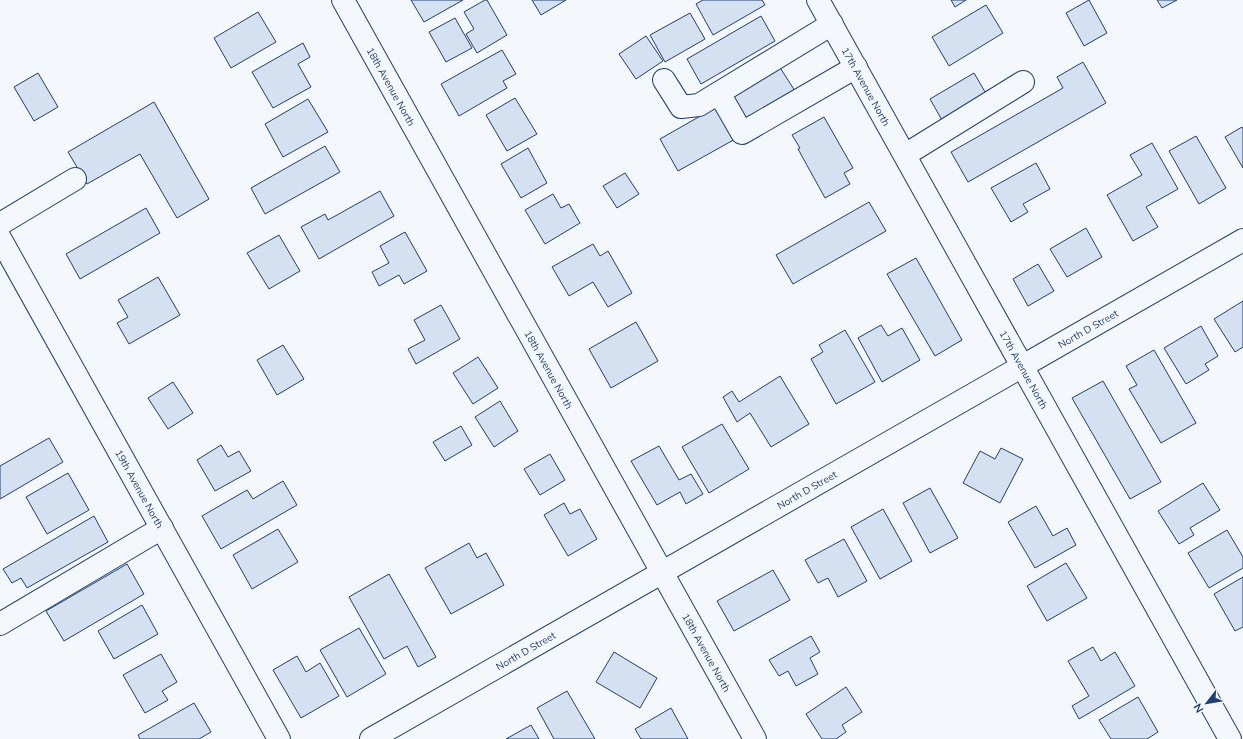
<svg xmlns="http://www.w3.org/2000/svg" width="1243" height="739" viewBox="0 0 1243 739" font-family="Mulish,sans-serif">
	<rect width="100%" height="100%" fill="#f4f7fb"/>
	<g fill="#d5e0f0" stroke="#1d3f73">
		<polygon points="411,0 463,0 424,22"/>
		<polygon points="485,0 487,0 507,35 477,53 466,34 474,29 464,12"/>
		<polygon points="532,0 566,0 541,15"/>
		<polygon points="703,0 762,0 765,5 713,35 696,4"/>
		<polygon points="951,0 966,0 955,7"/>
		<polygon points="1089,0 1107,33 1084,46 1066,13"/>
		<polygon points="1157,0 1177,0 1162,8"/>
		<polygon points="986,5 1003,33 949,66 932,37"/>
		<polygon points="258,12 276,42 231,68 214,38"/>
		<polygon points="690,13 705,39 665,62 650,35"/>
		<polygon points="761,16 775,41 701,84 687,59"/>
		<polygon points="455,18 472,48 446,62 429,32"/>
		<polygon points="646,36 663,61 636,79 619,54"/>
		<polygon points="303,43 310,57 298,64 311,87 273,108 252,72"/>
		<polygon points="502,50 516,74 503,81 507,88 459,116 441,84"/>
		<polygon points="1083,62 1106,103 968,182 951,152 1063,88 1057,77"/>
		<polygon points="779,66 795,91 745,123 729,98"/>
		<polygon points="38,73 58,107 34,121 14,87"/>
		<polygon points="974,73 988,97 943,122 930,99"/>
		<polygon points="515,98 537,134 507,151 486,115"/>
		<polygon points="308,99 328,132 283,157 265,124"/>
		<polygon points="154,102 209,199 177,218 140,154 87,184 68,152"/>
		<polygon points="718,106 737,138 678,171 660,139"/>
		<polygon points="824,117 853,168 844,173 850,184 825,198 798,149 800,148 792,135"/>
		<polygon points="1242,127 1243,129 1243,168 1225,137"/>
		<polygon points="1196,136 1226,188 1199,204 1169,151"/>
		<polygon points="1152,143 1178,189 1146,207 1158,227 1133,241 1107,195 1142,175 1130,155"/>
		<polygon points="325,146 340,172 265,214 251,188"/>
		<polygon points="528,148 547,183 521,198 501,164"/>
		<polygon points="1036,163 1050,189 1023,204 1028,212 1011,222 991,188"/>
		<polygon points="625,173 639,194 617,208 603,186"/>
		<polygon points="380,191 394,216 319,259 301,227 325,214 328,220"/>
		<polygon points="553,194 561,208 569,204 580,223 545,244 525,210"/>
		<polygon points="869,202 886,231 793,284 776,255"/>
		<polygon points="146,208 160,233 80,279 66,254"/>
		<polygon points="1086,228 1102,257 1067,277 1050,249"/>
		<polygon points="405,232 427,271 404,284 399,275 379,286 372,272 389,263 380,246"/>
		<polygon points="279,235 300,271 269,289 247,253"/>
		<polygon points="593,244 600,256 608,251 632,293 608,307 593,282 569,296 552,267"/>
		<polygon points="916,258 962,340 935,356 887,274"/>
		<polygon points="1038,264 1054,291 1028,306 1013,279"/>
		<polygon points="158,277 180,315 129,344 117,323 128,317 118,300"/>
		<polygon points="1243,301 1243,347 1235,352 1214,319"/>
		<polygon points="441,305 460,339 416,364 408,349 425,340 414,320"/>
		<polygon points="636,322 658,361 611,388 589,349"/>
		<polygon points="881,325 888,336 902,328 920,360 882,382 858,338"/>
		<polygon points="1201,326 1218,356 1205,364 1209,370 1186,384 1164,348"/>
		<polygon points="845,330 875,382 836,404 811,359 823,352 819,345"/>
		<polygon points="283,345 304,379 277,395 257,360"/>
		<polygon points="1154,350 1196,423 1161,443 1129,389 1137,385 1126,366"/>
		<polygon points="478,357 498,388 473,404 453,373"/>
		<polygon points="780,376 809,424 771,447 750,413 737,422 723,397 732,391 739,402"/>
		<polygon points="1103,381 1161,482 1130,499 1072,398"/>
		<polygon points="173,382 193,413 168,429 148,398"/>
		<polygon points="500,401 518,431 494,447 475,417"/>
		<polygon points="722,424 749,469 709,493 682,447"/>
		<polygon points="461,426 472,445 445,461 433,442"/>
		<polygon points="49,438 63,462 0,499 0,466"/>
		<polygon points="221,445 228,457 239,451 251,471 215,491 197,460"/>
		<polygon points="659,446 679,480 691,474 703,494 686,504 680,492 657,505 631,461"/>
		<polygon points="1001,448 1023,459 1000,503 963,483 980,451 995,459"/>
		<polygon points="550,454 565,480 540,495 524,469"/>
		<polygon points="68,473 89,510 47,534 26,497"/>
		<polygon points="283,481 297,505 221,549 202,516 247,490 253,499"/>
		<polygon points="1203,483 1220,510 1190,528 1194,535 1179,544 1158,511"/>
		<polygon points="930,488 958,538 930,553 903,503"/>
		<polygon points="564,503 570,514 580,509 597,539 568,556 544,515"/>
		<polygon points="1036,506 1053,536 1067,528 1076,545 1035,568 1008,522"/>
		<polygon points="883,509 912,561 880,579 851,527"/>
		<polygon points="94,516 108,542 27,588 21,578 12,583 3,569"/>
		<polygon points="278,529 298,562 252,589 233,555"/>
		<polygon points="1227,530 1243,557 1243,568 1209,588 1188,553"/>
		<polygon points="844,539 867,581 838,597 828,578 818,583 805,560"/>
		<polygon points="469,543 477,558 486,553 504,585 451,614 425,568"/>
		<polygon points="1066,563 1087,598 1047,621 1027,586"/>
		<polygon points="127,564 144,594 64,641 46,611"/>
		<polygon points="773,570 790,600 734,631 717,601"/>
		<polygon points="389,574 436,657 418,667 407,646 384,659 349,597"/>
		<polygon points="1243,577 1243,627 1235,631 1214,594"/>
		<polygon points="142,605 158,634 114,659 98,631"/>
		<polygon points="359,628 386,674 347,697 320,650"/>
		<polygon points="811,636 820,652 810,658 818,674 796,686 788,671 779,676 769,660"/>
		<polygon points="1093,647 1101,661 1115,652 1135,686 1079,719 1072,706 1089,696 1068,661"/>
		<polygon points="614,652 657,678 640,708 596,682"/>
		<polygon points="161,654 177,682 162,691 168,700 145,713 123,675"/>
		<polygon points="297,656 306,672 320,663 339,696 301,718 273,670"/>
		<polygon points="846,687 862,712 842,725 846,732 836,739 822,739 806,714"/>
		<polygon points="567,691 595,739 554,739 537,708"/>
		<polygon points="1138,697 1158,732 1147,739 1111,739 1099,720"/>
		<polygon points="194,703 211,732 199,739 140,739 138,735"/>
		<polygon points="671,708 688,739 641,739 635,729"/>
		<polygon points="531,725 539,739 506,739"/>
	</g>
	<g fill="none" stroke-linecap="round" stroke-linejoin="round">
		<defs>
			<g id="minor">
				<path id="s1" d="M343 0 755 739"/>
				<path id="s2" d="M818 0 1230 739"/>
				<polyline points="664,80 681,107 699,105 832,24"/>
				<polyline points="719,93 742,133 856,67"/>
				<polyline points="905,155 1023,82"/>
				<polyline points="0,224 75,179"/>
				<path id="s3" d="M0 238 279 739"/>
				<polyline points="0,624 162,528"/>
				<path id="s4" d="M371 739 1243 240"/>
			</g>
		</defs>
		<use href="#minor" stroke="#1d3f73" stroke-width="24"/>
		<use href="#minor" stroke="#f4f7fb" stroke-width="22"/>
	</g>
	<g text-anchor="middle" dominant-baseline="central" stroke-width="3" stroke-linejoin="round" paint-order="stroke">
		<g font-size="10" fill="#1d3f73" stroke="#f4f7fb">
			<text stroke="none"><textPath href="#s1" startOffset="99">18th Avenue North</textPath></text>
			<text stroke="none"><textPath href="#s2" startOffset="99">17th Avenue North</textPath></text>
			<text stroke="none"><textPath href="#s4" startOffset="826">North D Street</textPath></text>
			<text stroke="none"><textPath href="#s1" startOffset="423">18th Avenue North</textPath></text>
			<text stroke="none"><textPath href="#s2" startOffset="423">17th Avenue North</textPath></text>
			<text stroke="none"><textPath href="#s3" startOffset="287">19th Avenue North</textPath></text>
			<text stroke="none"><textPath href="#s4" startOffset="502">North D Street</textPath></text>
			<text stroke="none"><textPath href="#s4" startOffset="178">North D Street</textPath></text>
			<text stroke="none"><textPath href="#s1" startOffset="747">18th Avenue North</textPath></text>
		</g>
	</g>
	<g transform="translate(1207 703) rotate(239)" stroke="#f4f7fb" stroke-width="3" paint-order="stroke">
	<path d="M0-3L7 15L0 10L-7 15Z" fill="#1d3f73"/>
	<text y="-6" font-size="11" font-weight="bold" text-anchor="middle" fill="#1d3f73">N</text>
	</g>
</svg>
